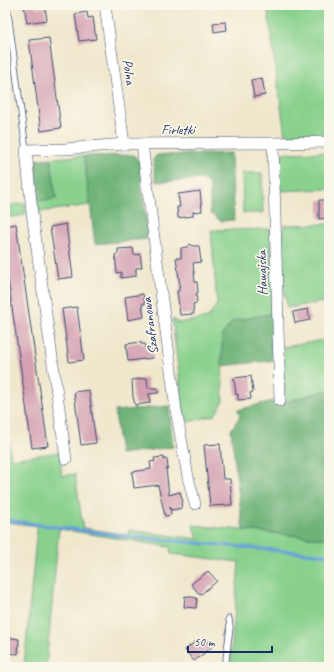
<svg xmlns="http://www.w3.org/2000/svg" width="334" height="672" viewBox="0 0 334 672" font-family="Caveat,sans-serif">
	<rect width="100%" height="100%" fill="#fbf7ec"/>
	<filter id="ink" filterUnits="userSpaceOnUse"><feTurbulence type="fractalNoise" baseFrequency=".025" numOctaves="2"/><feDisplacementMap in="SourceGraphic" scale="8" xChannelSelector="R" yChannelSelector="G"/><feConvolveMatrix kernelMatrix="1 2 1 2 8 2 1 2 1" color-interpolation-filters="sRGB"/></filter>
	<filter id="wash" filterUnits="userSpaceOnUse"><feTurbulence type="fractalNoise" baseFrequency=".012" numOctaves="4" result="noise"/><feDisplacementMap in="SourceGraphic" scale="16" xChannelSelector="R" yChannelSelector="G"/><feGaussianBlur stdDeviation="0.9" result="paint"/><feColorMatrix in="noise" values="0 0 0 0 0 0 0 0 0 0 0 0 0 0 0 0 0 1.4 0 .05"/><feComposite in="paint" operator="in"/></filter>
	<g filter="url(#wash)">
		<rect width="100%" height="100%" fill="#f0e8cd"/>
		<g fill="#89d18d" stroke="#528076">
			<polygon points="267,5 326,5 329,25 329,134 285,136"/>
			<polygon points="329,152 329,189 278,191 277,159 281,153"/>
			<polygon points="84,156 90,205 39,212 38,201 56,198 51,158"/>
			<polygon points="242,173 262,173 263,213 243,213"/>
			<polygon points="25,203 26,215 5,218 5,206"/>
			<path d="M329 224V301L287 308C286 291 278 273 279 256 280 246 283 236 284 225Z"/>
			<polygon points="271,229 275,313 233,321 222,335 223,402 215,415 189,422 184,418 172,318 178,323 208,318 217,304 211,230"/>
			<polygon points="329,339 329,390 285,402 283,347"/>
			<polygon points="5,413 11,459 60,452 62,476 75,474 83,528 129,535 129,530 198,539 193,525 329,539 329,667 230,667 239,562 171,554 170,547 59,529 46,667 24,667 37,526 5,522"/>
		</g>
		<g fill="#6eb378" stroke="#44716b">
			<polygon points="231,153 234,220 221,221 210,213 210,187 208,183 202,179 156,182 153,160 157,155"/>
			<polygon points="134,155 139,160 148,239 95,244 84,156"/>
			<polygon points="51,158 56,199 38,201 35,160"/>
			<polygon points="275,313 277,360 222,366 222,335 233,321"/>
			<polygon points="329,390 329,539 243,530 231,430 240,416 238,410 276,400 285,402"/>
			<polygon points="169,406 173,447 120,454 115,411"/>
		</g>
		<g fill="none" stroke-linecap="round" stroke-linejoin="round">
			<polyline stroke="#68a3d8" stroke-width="3.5" points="5,520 132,537 329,555"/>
		</g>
		<g id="blocks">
			<g fill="#d4a1b2">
				<polygon points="24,5 35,5 36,8 45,7 47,20 27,23"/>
				<polygon points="87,12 88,18 93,17 96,39 79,41 75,14"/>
				<polygon points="226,22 227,30 214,32 213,23"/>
				<polygon points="49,38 61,128 41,131 29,40"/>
				<polygon points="262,78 265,95 254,97 251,80"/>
				<polygon points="200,191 202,211 193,212 193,216 178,218 177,207 180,207 178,194"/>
				<polygon points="319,200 329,200 329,218 319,219"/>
				<polygon points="16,224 48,446 32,448 5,258 5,226"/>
				<polygon points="66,224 73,277 58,279 50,227"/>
				<polygon points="190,244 193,246 199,246 201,262 193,263 195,282 197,282 198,293 196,293 197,303 193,304 194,314 180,315 177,291 179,291 179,286 180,286 176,258 181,258 181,248 187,247"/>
				<polygon points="133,248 134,255 140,254 142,267 136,268 136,276 121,278 121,272 117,273 115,255 118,254 118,249"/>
				<polygon points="143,294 145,304 142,304 144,317 128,320 125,297"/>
				<polygon points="77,307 84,360 69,362 62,309"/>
				<polygon points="308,309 310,320 295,323 293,312"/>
				<polygon points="141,342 141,344 145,344 145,348 151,347 153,358 128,361 126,344"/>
				<polygon points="251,376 253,392 250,393 251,399 238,400 238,394 236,395 234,378"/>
				<polygon points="147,378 148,388 158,388 158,393 149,394 150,403 135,405 133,397 132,380"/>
				<polygon points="89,390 96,443 81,445 74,392"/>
				<polygon points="220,444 223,479 230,479 232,505 210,506 204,445"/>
				<polygon points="164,457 164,460 167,459 168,469 166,469 169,495 180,492 183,502 181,503 182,508 171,510 170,507 171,515 165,516 158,485 134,488 132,472 151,469 150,462 155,461 154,458"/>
				<polygon points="208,571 217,581 200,595 191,584"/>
				<polygon points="185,596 197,598 196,608 184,607"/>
				<polygon points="5,637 19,639 18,654 5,653"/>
				<polygon points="204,638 211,648 194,661 185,650 196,641 198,643"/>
			</g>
		</g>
	</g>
	<g filter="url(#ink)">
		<use href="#blocks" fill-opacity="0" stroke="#3b4b6f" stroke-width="1"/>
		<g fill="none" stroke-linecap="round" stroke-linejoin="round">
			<defs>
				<g id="lane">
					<polyline points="7,5 26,150"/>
					<polyline points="225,667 230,627 229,619"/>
				</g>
				<g id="street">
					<polyline points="105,5 124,144"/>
					<polyline points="273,143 280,401"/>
					<polyline points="142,144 176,410 188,477 195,504"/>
					<polyline points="66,459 32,213 26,150 65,149 124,144 273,143 329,142"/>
				</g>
			</defs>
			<use href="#lane" stroke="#3b4b6f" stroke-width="7"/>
			<use href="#street" stroke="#3b4b6f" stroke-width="12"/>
			<use href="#lane" stroke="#fff" stroke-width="5.5"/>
			<use href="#street" stroke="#fff" stroke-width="11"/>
		</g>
	</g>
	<g text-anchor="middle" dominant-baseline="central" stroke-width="3.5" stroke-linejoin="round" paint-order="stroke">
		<g font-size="14" fill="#1b2f5e" stroke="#fbf7ec">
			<text transform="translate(129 72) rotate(82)">Polna</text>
			<text x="178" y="129">Firletki</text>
			<text transform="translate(262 273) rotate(-92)">Hawajska</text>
			<text transform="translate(150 326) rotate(-97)">Szafranowa</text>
		</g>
	</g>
	<rect width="334" height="672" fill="none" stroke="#fbf7ec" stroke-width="20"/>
	<path d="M188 646v6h84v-6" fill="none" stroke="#1b2f5e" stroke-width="2"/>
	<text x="194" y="646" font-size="12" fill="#1b2f5e" stroke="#fbf7ec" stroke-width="3" paint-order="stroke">50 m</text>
</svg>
